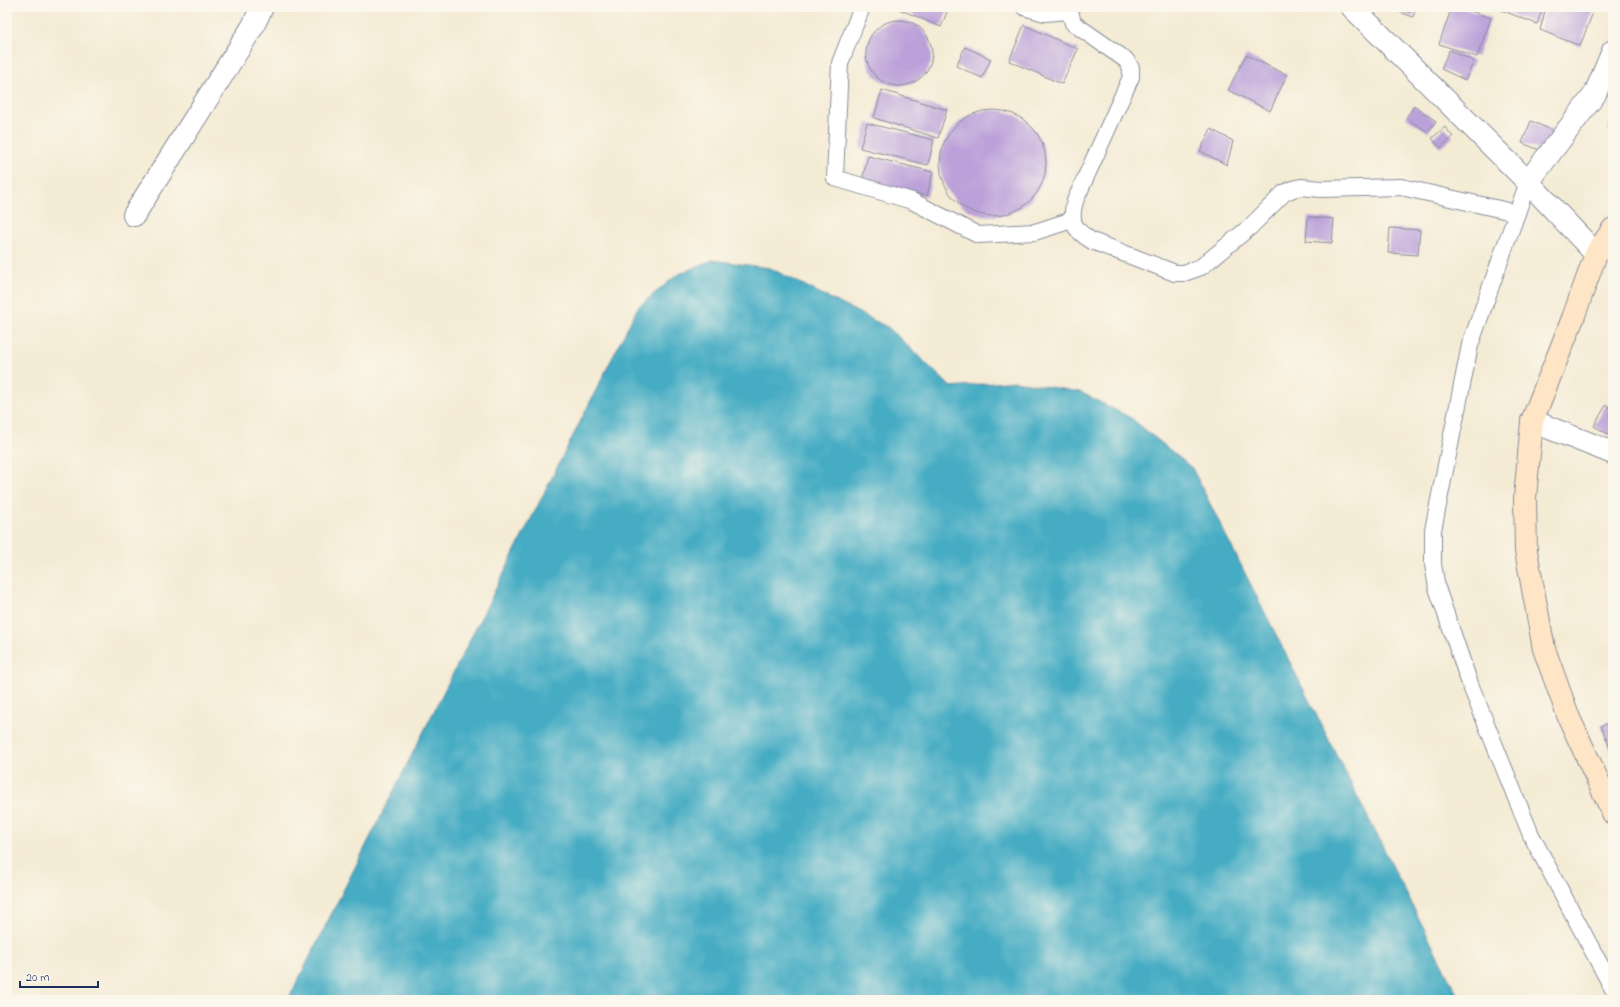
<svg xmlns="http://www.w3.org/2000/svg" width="1620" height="1007" viewBox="0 0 1620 1007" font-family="'Indie Flower',sans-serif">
	<rect width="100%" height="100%" fill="#fbf7ec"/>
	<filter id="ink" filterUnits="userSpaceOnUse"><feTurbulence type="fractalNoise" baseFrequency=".025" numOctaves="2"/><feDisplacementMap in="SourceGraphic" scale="8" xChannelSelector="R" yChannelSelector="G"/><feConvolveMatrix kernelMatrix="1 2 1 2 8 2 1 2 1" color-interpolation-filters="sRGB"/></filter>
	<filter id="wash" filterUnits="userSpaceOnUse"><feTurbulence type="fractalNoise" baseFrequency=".012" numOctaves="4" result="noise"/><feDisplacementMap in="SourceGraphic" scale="16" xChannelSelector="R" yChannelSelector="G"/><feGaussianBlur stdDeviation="0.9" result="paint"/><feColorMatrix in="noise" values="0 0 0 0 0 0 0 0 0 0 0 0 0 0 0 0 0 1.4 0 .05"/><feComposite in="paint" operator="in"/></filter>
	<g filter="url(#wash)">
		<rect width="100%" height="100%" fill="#f4ebd4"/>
		<polygon fill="#44acc3" stroke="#306e90" points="712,260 770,268 889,328 951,387 1015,381 1080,392 1131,418 1192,468 1460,1000 288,1000 638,307 677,275"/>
		<g id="blocks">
			<g fill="#bba1d9">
				<polygon points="894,7 949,7 941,27"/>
				<polygon points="1387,7 1416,7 1413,17"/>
				<polygon points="1452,7 1459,7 1491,18 1477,57 1439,44"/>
				<polygon points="1493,7 1543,7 1537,24"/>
				<polygon points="1546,7 1595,7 1580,46 1540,30"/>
				<circle cx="899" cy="53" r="33"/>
				<polygon points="1024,25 1078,49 1062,84 1009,61"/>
				<polygon points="965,47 991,59 982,78 956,66"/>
				<polygon points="1449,50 1474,61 1465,80 1441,69"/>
				<polygon points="1246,55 1287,75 1270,111 1228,90"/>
				<polygon points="882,90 947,110 938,138 874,118"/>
				<polygon points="1414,106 1436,121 1428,132 1406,118"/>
				<circle cx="993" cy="163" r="53"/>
				<polygon points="1613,117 1613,132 1608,129"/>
				<polygon points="1531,121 1556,132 1547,153 1522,143"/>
				<polygon points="867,123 934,140 928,165 860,148"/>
				<polygon points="1445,127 1453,137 1440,148 1432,138"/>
				<polygon points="1211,129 1233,141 1227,165 1200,151"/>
				<polygon points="868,156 933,172 927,196 862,180"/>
				<polygon points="1308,217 1334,219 1332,243 1306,241"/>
				<polygon points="1390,228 1420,230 1418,255 1388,253"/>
				<polygon points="1606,405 1613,409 1613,437 1594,426"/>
				<polygon points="1613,721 1613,756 1601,726"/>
			</g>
		</g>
	</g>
	<g filter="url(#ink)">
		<use href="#blocks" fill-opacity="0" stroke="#888d99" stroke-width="1"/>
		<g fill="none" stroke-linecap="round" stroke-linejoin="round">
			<defs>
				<g id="lane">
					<polyline points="862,7 840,63 835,178 912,201 978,235 1035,232 1072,220"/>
					<polyline points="1024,7 1045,13 1069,11"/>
					<path d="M1069 7 1073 23 1126 60 1131 68V77L1075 201C1069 222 1074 230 1092 241L1175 273H1184L1201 267 1250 227 1284 193 1293 189 1301 187 1321 189 1401 187 1517 213"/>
					<polyline points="1528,182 1470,345 1433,530 1433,564 1437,588 1470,684 1531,835 1613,989"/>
				</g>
				<g id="street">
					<polyline points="1352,7 1528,182 1596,254"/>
					<polyline points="1528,182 1595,94 1613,51"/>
					<polyline points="134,215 253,26 262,7"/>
					<polyline points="1532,421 1613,453"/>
				</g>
				<polyline id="secondary" points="1613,229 1596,254 1573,318 1532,421 1525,498 1526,551 1544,649 1569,718 1613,813"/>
			</defs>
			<use href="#lane" stroke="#888d99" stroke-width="18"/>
			<use href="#street" stroke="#888d99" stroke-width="24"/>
			<use href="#secondary" stroke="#888d99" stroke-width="24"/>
			<use href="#lane" stroke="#fff" stroke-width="16"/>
			<use href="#street" stroke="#fff" stroke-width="22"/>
			<use href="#secondary" stroke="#fee5c5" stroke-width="22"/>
		</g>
	</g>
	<rect width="1620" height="1007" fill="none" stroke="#fbf7ec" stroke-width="24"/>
	<path d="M20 981v6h78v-6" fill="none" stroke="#1b2f5e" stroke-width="2"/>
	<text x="26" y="981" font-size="12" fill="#1b2f5e" stroke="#fbf7ec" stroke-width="3" paint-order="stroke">20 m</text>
</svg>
